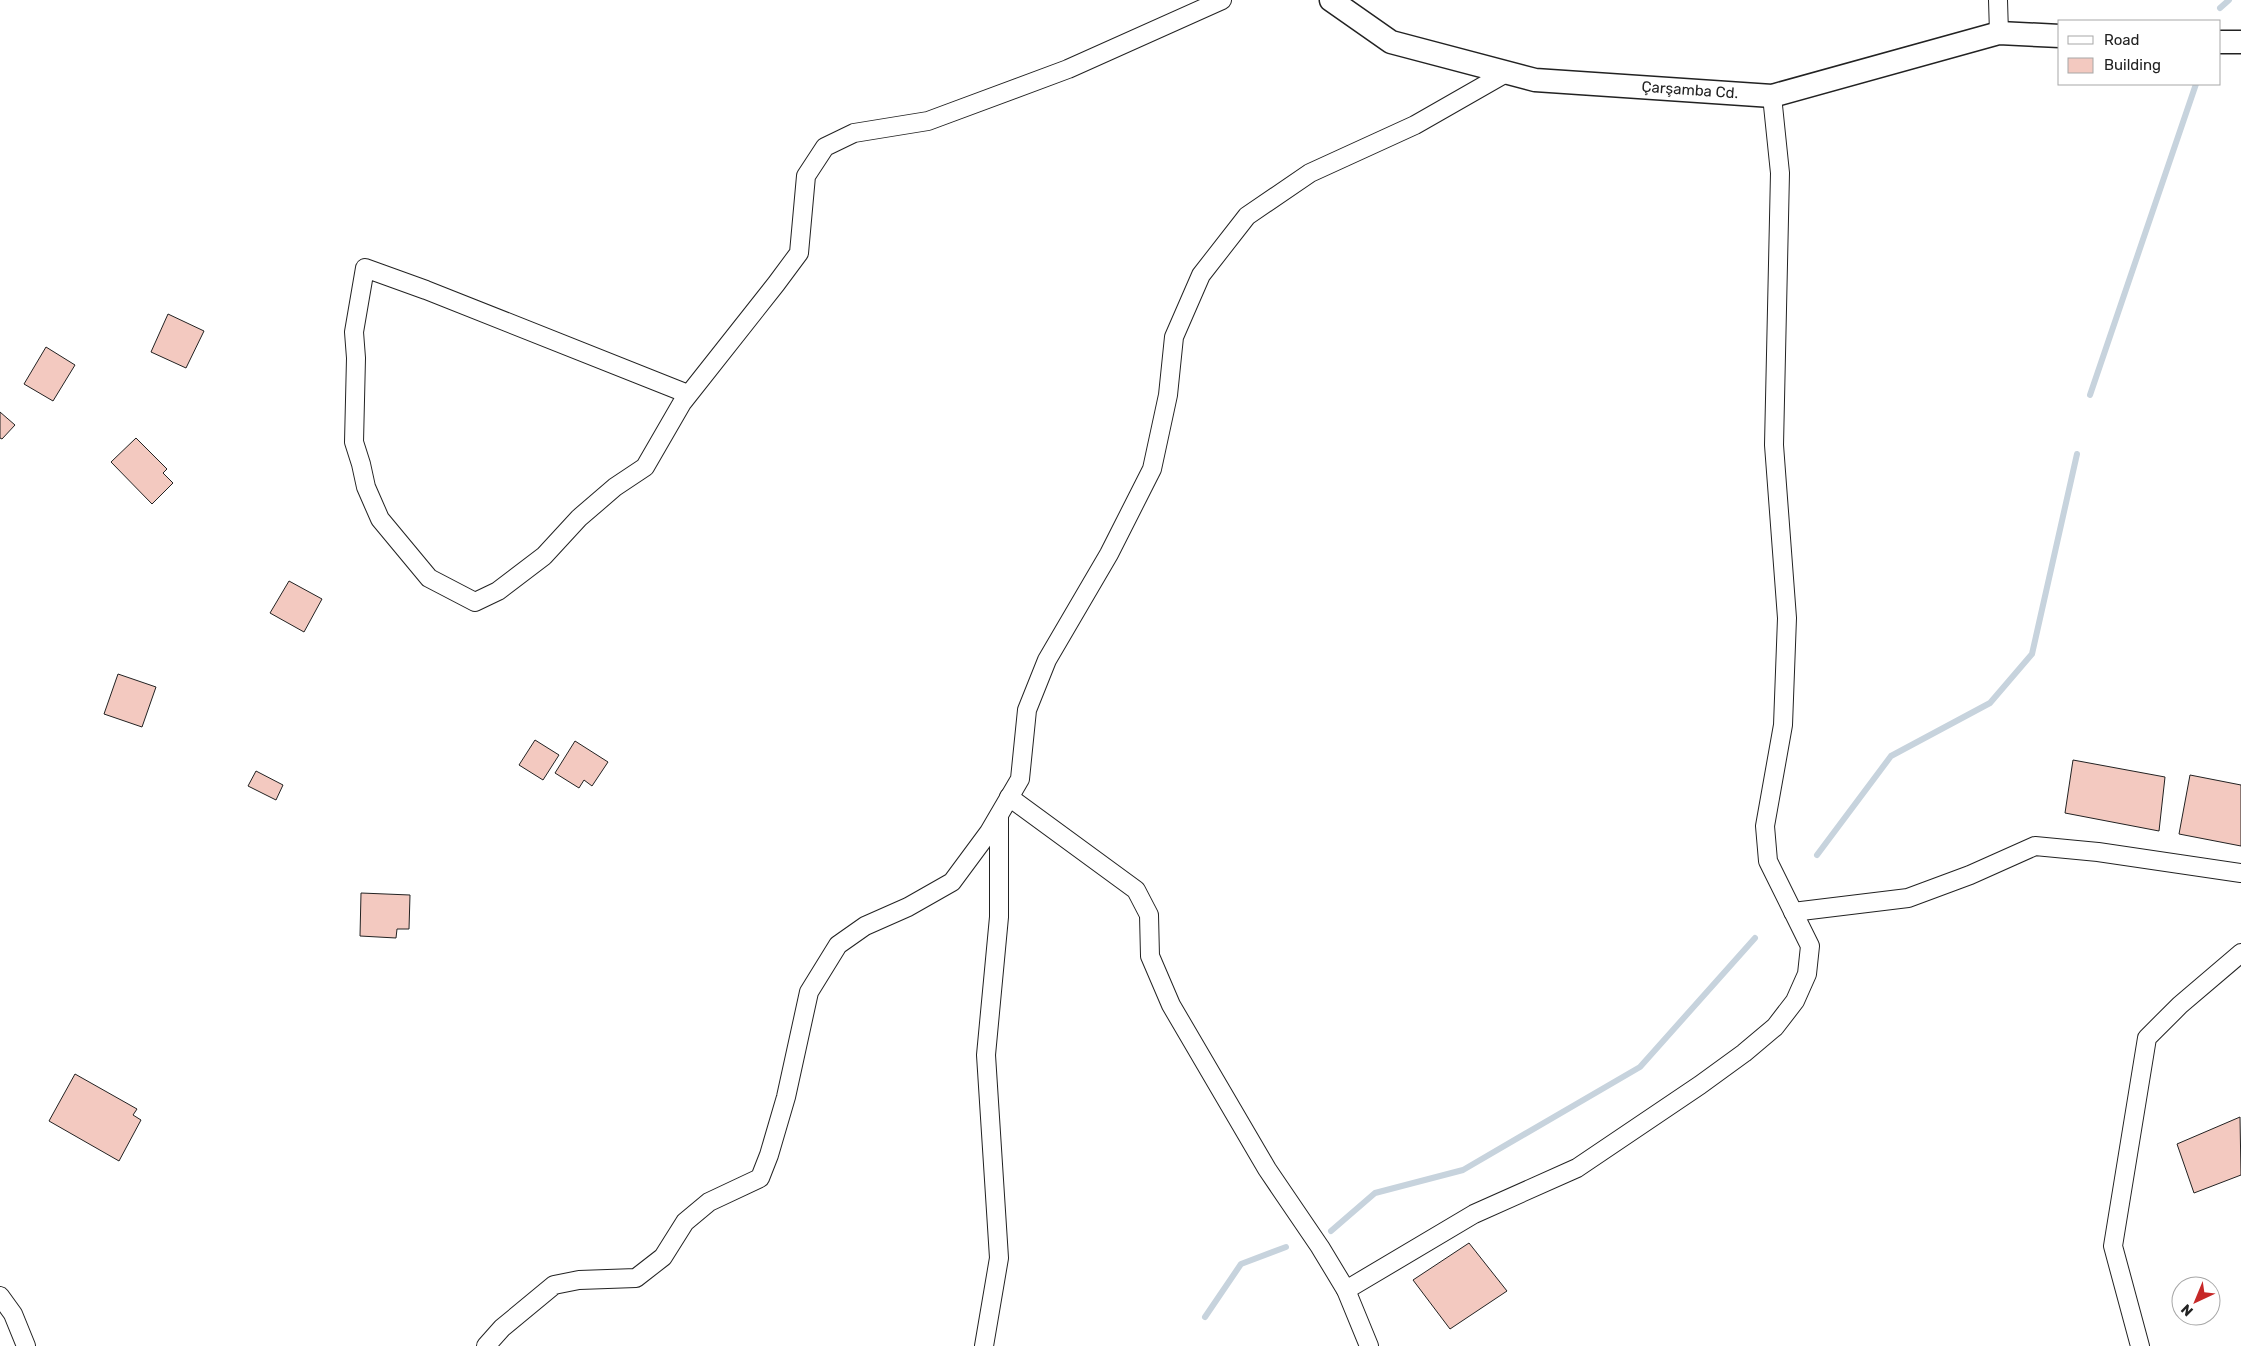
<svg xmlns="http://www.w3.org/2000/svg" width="2241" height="1346" viewBox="0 0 2241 1346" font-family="Rubik,sans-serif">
	<rect width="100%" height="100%" fill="#fff"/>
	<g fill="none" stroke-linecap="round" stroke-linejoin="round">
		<g stroke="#c7d3dd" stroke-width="6">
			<polyline points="2220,8 2229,0"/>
			<polyline points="2090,395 2196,84"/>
			<polyline points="1817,855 1891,756 1990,703 2032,654 2077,454"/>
			<polyline points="1331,1231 1375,1193 1463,1170 1640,1067 1755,938"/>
			<polyline points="1205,1317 1241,1264 1286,1247"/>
		</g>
	</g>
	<g fill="#f3c9c0" stroke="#222">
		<polygon points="168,314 204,331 186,368 151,352"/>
		<polygon points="46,347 75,365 53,401 24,384"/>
		<polygon points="0,412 15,425 2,439 0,438"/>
		<polygon points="136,438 167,469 163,473 173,483 152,504 111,462"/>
		<polygon points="289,581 322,599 304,632 270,613"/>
		<polygon points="118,674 156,687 142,727 104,714"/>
		<polygon points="535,740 559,755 543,780 519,765"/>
		<polygon points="575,741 608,762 592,786 584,780 579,788 555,773"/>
		<polygon points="2073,760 2165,777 2159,831 2065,813"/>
		<polygon points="256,771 283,785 276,800 248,786"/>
		<polygon points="2190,775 2241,785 2241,846 2179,834"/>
		<polygon points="361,893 410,895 409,929 397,929 396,938 360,936"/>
		<polygon points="75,1074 137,1109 133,1115 141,1120 119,1161 49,1121"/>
		<polygon points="2240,1117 2241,1175 2194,1193 2177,1144"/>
		<polygon points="1469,1243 1507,1291 1450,1329 1413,1280"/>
	</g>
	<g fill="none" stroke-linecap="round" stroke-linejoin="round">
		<defs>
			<g id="minor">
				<polyline points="1998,0 1999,33"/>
				<polyline points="688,394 426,290 365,268 354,332 356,358 354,442 361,464 366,487 380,519 429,578 475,602 498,591 544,556 579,518 615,487 645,467 682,403 776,284 799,253 806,176 825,147 854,133 928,121 1068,69 1222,0"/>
				<polyline points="1009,797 1136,890 1149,915 1150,956 1171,1005 1267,1169 1320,1247 1346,1290 1369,1346"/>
				<polyline points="1793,912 1908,898 1970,875 2035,846 2098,852 2241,873"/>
				<polyline points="1346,1290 1474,1214 1577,1168 1700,1085 1744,1053 1775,1027 1795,1001 1807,974 1810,946 1768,861 1765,826 1783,725 1787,618 1774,445 1780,173 1772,96"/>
				<polyline points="0,1296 13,1314 26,1346"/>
				<polyline points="486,1346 502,1328 554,1285 579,1280 636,1278 663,1257 685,1222 709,1202 760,1178 769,1155 786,1097 809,992 838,945 865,926 908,907 952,882 989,832 1020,779 1027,710 1047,660 1109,554 1152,469 1168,395 1174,337 1201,275 1247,216 1310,173 1415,125 1506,73"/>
				<polyline points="984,1346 999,1258 986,1055 999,917 999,816"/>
				<polyline points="2140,1346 2113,1246 2147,1038 2180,1005 2241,953"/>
			</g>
			<g id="tertiary">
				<polyline points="1331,0 1391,42 1535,80 1772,96 1999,33 2060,36"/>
				<polyline points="2220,42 2241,42"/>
			</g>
		</defs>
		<use href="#minor" stroke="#222" stroke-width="20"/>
		<use href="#tertiary" stroke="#222" stroke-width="25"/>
		<use href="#minor" stroke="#fff" stroke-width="18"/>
		<use href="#tertiary" stroke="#fff" stroke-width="22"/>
	</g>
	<g text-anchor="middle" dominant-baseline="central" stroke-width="4" stroke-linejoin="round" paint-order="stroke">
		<g font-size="15" fill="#222" stroke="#fff">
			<text transform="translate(1690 90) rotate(4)">Çarşamba Cd.</text>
		</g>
	</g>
	<rect x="2058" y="20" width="162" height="65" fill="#ffffff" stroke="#a7a7a7"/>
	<rect x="2068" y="36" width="25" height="8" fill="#ffffff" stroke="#a7a7a7"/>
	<text x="2104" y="45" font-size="15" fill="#222222">Road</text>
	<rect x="2068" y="58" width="25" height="15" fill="#f3c9c0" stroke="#a7a7a7"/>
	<text x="2104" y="70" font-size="15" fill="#222222">Building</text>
	<g transform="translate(2196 1301) rotate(224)"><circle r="24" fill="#ffffff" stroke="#a7a7a7"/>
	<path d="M0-4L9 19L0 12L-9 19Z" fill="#c62828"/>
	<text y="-8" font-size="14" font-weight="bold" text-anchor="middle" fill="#222222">N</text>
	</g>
</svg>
